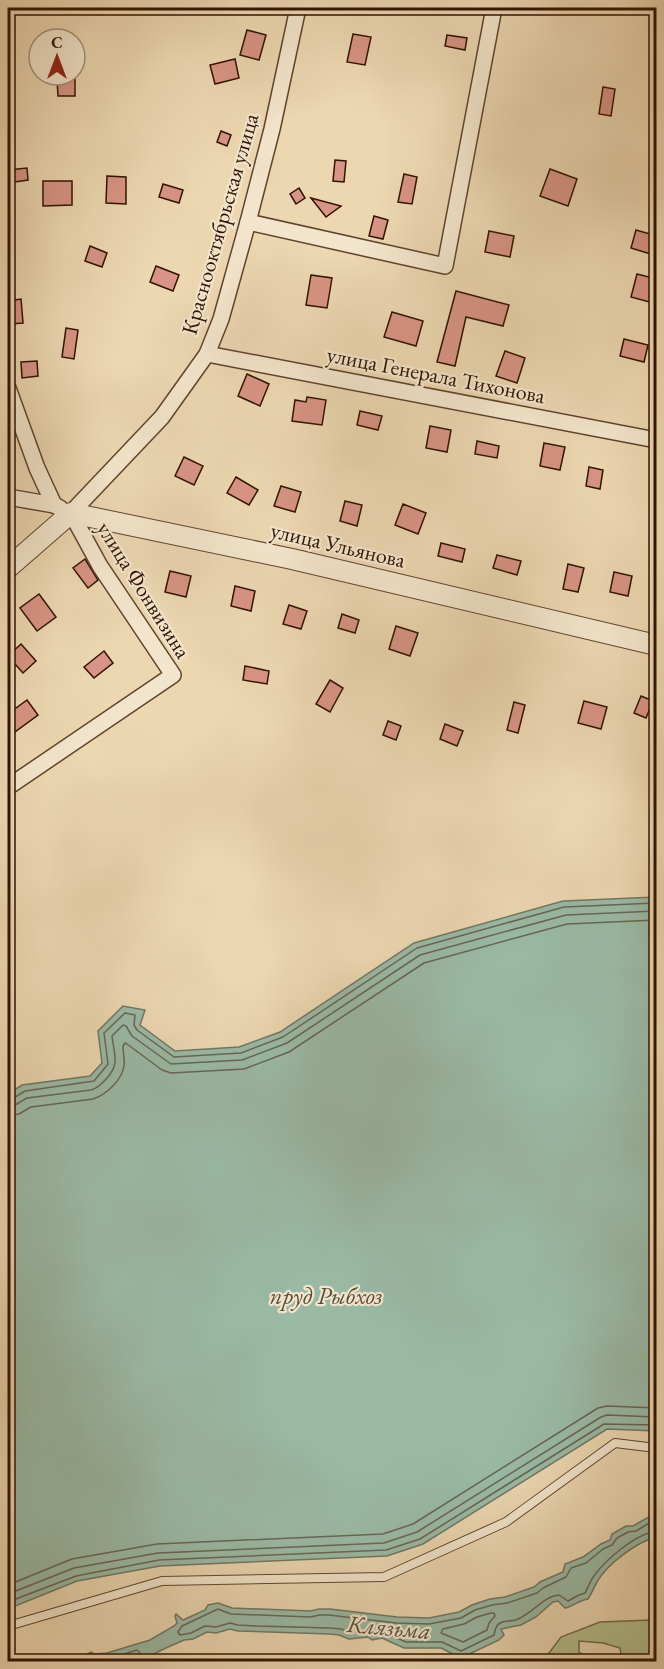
<svg xmlns="http://www.w3.org/2000/svg" width="664" height="1669" viewBox="0 0 664 1669" font-family="'EB Garamond',serif">
	<rect width="100%" height="100%" fill="#ecd7b1"/>
	<filter id="stains"><feTurbulence type="fractalNoise" baseFrequency=".00333" numOctaves="4"/><feColorMatrix values="0 0 0 0 .2 0 0 0 0 .09 0 0 0 0 .02 0 0 0 .5 -.17"/></filter>
	<radialGradient id="worn" r=".72"><stop offset=".6" stop-color="#630" stop-opacity="0"/><stop offset="1" stop-color="#630" stop-opacity=".3"/></radialGradient>
	<polygon fill="#b4bf8e" stroke="#726948" stroke-width="1.5" points="651,1620 656,1625 656,1661 622,1661 620,1648 603,1643 579,1641 579,1652 592,1661 543,1661 561,1637 600,1622"/>
	<g fill="#9abaa6" stroke="#707764" stroke-width="1.5">
		<polygon points="656,897 656,1431 607,1429 423,1544 387,1556 160,1566 77,1581 8,1609 8,1094 22,1085 90,1076 102,1063 98,1031 123,1006 145,1010 140,1025 175,1051 239,1047 280,1032 414,943 563,901"/>
		<path d="M656 1513V1537C637 1542 607 1564 597 1582 594 1587 592 1593 588 1599 579 1600 574 1606 565 1608L558 1601 553 1602 536 1617 521 1625 501 1629 504 1635 499 1640 459 1659 453 1654 441 1648H404L382 1638 372 1640 368 1637 349 1639 339 1635 330 1634 238 1631 230 1629 216 1633 207 1632 193 1639 184 1640 168 1647 139 1661H33L60 1657 67 1659 79 1658 91 1652 95 1654 107 1653 150 1640 174 1626 177 1623 175 1616 176 1614 183 1620 205 1610 208 1605 218 1603 232 1608 311 1611 319 1609H330L397 1617 429 1618 459 1612 472 1605 490 1599 505 1597 534 1587 540 1582 563 1572 565 1564 583 1557 601 1544 610 1540 612 1534 626 1526H633Z"/>
	</g>
	<g fill="none" stroke-linecap="round" stroke-linejoin="round">
		<g stroke="#656654" stroke-width="1.5">
			<polyline points="8,1099 12,1099 25,1091 94,1081 108,1064 104,1033 125,1013 135,1015 134,1025 137,1030 174,1057 241,1053 283,1037 417,948 564,907 656,903"/>
			<path d="M8 1107 15 1105 27 1098 91 1090C98 1088 102 1084 107 1078 120 1064 114 1054 112 1036L123 1025 126 1026 132 1036 171 1064 242 1060 287 1043 420 955 566 915 656 911"/>
			<path d="M8 1116 19 1114 31 1107 93 1099C106 1095 122 1080 124 1066 125 1060 123 1053 123 1046L125 1043 127 1044 162 1070 171 1073 244 1069 289 1052 424 963 567 924 656 920"/>
			<path d="M656 1519 636 1531 628 1532 617 1538 612 1545 603 1549 586 1563 571 1568 566 1577 543 1588 537 1593 507 1603 492 1605 475 1610 461 1618 429 1624 396 1623 329 1615H320L310 1617 231 1614 218 1609 182 1626 178 1632 180 1635 191 1633 205 1626 216 1627 230 1623 238 1625 257 1626 330 1628 341 1629 350 1632H383L406 1642H442L461 1651 494 1635C495 1631 495 1626 500 1623 505 1620 512 1622 518 1619 533 1613 544 1596 559 1595L568 1601 579 1595 585 1593C588 1588 590 1581 594 1576 606 1559 636 1534 656 1531"/>
			<polyline points="8,1585 72,1559 157,1544 383,1534 413,1524 598,1408 607,1406 656,1408"/>
			<polyline points="8,1594 74,1568 158,1553 384,1543 417,1532 601,1417 607,1415 656,1417"/>
			<polyline points="8,1602 76,1576 159,1560 386,1550 420,1539 604,1424 656,1425"/>
			<polygon points="491,1613 494,1613 495,1616 489,1623 487,1630 463,1642 441,1633 443,1629 464,1624 477,1617"/>
			<polyline points="85,1662 90,1659 108,1659 137,1650 140,1653 138,1662"/>
		</g>
	</g>
	<g fill="#d89485" stroke="#301301" stroke-width="1.5">
		<polygon points="247,30 266,35 259,60 240,55"/>
		<polygon points="353,34 371,37 365,65 347,62"/>
		<polygon points="447,35 467,38 465,50 445,46"/>
		<polygon points="235,59 239,78 215,84 210,65"/>
		<polygon points="75,79 75,96 58,96 57,80"/>
		<polygon points="603,87 615,89 611,116 599,114"/>
		<polygon points="221,131 231,135 227,146 217,142"/>
		<polygon points="335,160 346,161 344,182 333,181"/>
		<polygon points="27,168 28,180 8,183 8,170"/>
		<polygon points="550,169 577,179 568,206 540,196"/>
		<polygon points="404,174 417,177 412,204 398,202"/>
		<polygon points="107,176 126,177 126,204 106,203"/>
		<polygon points="43,181 72,181 72,205 43,206"/>
		<polygon points="163,184 183,190 179,203 159,197"/>
		<polygon points="299,188 305,198 296,204 290,194"/>
		<polygon points="311,198 341,206 326,217"/>
		<polygon points="374,216 388,220 383,239 369,236"/>
		<polygon points="636,230 657,236 657,256 631,248"/>
		<polygon points="489,231 514,236 510,257 485,252"/>
		<polygon points="90,246 107,253 102,267 85,261"/>
		<polygon points="156,266 179,275 173,291 150,282"/>
		<polygon points="637,274 657,279 657,304 631,297"/>
		<polygon points="311,275 332,278 327,308 306,305"/>
		<polygon points="456,291 509,305 503,326 466,317 455,366 437,362"/>
		<polygon points="21,299 23,323 10,324 8,301"/>
		<polygon points="392,312 423,321 416,346 384,337"/>
		<polygon points="66,328 78,330 74,359 62,357"/>
		<polygon points="624,339 648,345 644,362 620,356"/>
		<polygon points="505,351 525,358 517,383 496,376"/>
		<polygon points="37,361 38,376 22,378 21,362"/>
		<polygon points="247,374 269,384 260,406 238,396"/>
		<polygon points="307,397 326,400 322,425 292,421 295,400 306,402"/>
		<polygon points="360,411 382,416 378,430 357,425"/>
		<polygon points="430,426 451,430 447,452 426,448"/>
		<polygon points="477,441 499,446 497,458 475,454"/>
		<polygon points="544,443 565,447 560,470 540,466"/>
		<polygon points="184,457 203,466 194,485 175,476"/>
		<polygon points="589,467 603,470 600,489 586,486"/>
		<polygon points="236,477 258,490 249,505 227,493"/>
		<polygon points="281,486 301,492 295,512 274,506"/>
		<polygon points="345,501 362,505 357,526 340,521"/>
		<polygon points="403,504 426,513 418,534 395,525"/>
		<polygon points="441,543 465,549 462,562 438,556"/>
		<polygon points="497,555 521,561 517,575 493,568"/>
		<polygon points="85,559 98,580 88,588 73,568"/>
		<polygon points="568,564 584,568 578,592 563,589"/>
		<polygon points="170,571 191,576 186,597 165,592"/>
		<polygon points="614,572 632,576 628,596 610,592"/>
		<polygon points="235,586 255,591 251,611 231,606"/>
		<polygon points="39,594 56,617 37,631 20,608"/>
		<polygon points="289,605 307,611 301,629 283,624"/>
		<polygon points="342,614 359,620 355,633 338,628"/>
		<polygon points="396,626 418,633 410,656 389,649"/>
		<polygon points="21,644 36,661 23,673 8,656"/>
		<polygon points="104,651 113,663 94,678 84,667"/>
		<polygon points="245,666 269,671 267,684 243,680"/>
		<polygon points="330,680 343,688 330,712 316,704"/>
		<polygon points="641,696 653,701 646,718 634,713"/>
		<polygon points="27,700 38,715 8,737 8,714"/>
		<polygon points="584,701 607,707 601,729 578,723"/>
		<polygon points="514,702 525,705 518,733 507,730"/>
		<polygon points="388,721 401,726 396,740 383,735"/>
		<polygon points="445,724 463,731 457,746 440,739"/>
	</g>
	<g fill="none" stroke-linecap="round" stroke-linejoin="round">
		<defs>
			<polyline id="service" points="8,1626 162,1581 384,1577 506,1522 615,1443 656,1448"/>
			<g id="minor">
				<polyline points="248,222 445,266 494,8"/>
				<polyline points="207,354 656,440"/>
				<polyline points="8,388 37,468 54,505"/>
				<polyline points="8,497 54,505 60,508"/>
				<polyline points="71,513 162,417 207,354 221,319 248,222 272,129 298,8"/>
				<polyline points="8,787 173,675 100,566 71,513"/>
			</g>
			<polyline id="tertiary" points="8,568 71,513 292,559 656,645"/>
		</defs>
		<use href="#service" stroke="#5f442d" stroke-width="10"/>
		<use href="#minor" stroke="#5f442d" stroke-width="18"/>
		<use href="#tertiary" stroke="#5f442d" stroke-width="22"/>
		<use href="#service" stroke="#f3e5cc" stroke-width="8"/>
		<use href="#minor" stroke="#f3e5cc" stroke-width="15"/>
		<use href="#tertiary" stroke="#f3e5cc" stroke-width="20"/>
	</g>
	<g text-anchor="middle" dominant-baseline="central" stroke-width="4.5" stroke-linejoin="round" paint-order="stroke">
		<g font-size="22" fill="#301301" stroke="#f3e5cc">
			<text transform="translate(220 224) rotate(-74)">Краснооктябрьская улица</text>
			<text transform="translate(436 375) rotate(11)">улица Генерала Тихонова</text>
			<text transform="translate(338 545) rotate(13)">улица Ульянова</text>
			<text transform="translate(144 590) rotate(58)">улица Фонвизина</text>
		</g>
		<g font-size="24" font-style="italic" fill="#554d3b" stroke="#f3e5cc">
			<text x="326" y="1295">пруд Рыбхоз</text>
			<text transform="translate(389 1627) rotate(5)">Клязьма</text>
		</g>
	</g>
	<rect width="664" height="1669" fill="none" stroke="#ecd7b1" stroke-width="30"/>
	<rect x="9" y="9" width="646" height="1651" fill="none" stroke="#301301" stroke-width="3"/>
	<rect x="15" y="15" width="634" height="1639" fill="none" stroke="#301301" stroke-width="1.5"/>
	<g transform="translate(57 57)"><circle r="28" fill="#f3e5cc" stroke="#a5917b" stroke-width="1.5"/>
	<path d="M0-4.5L10 22L0 15L-10 22Z" fill="#8f2418"/>
	<text y="-9" font-size="16" font-weight="bold" text-anchor="middle" fill="#301301">С</text>
	</g>
	<rect width="100%" height="100%" filter="url(#stains)"/>
	<rect width="100%" height="100%" fill="url(#worn)"/>
</svg>
